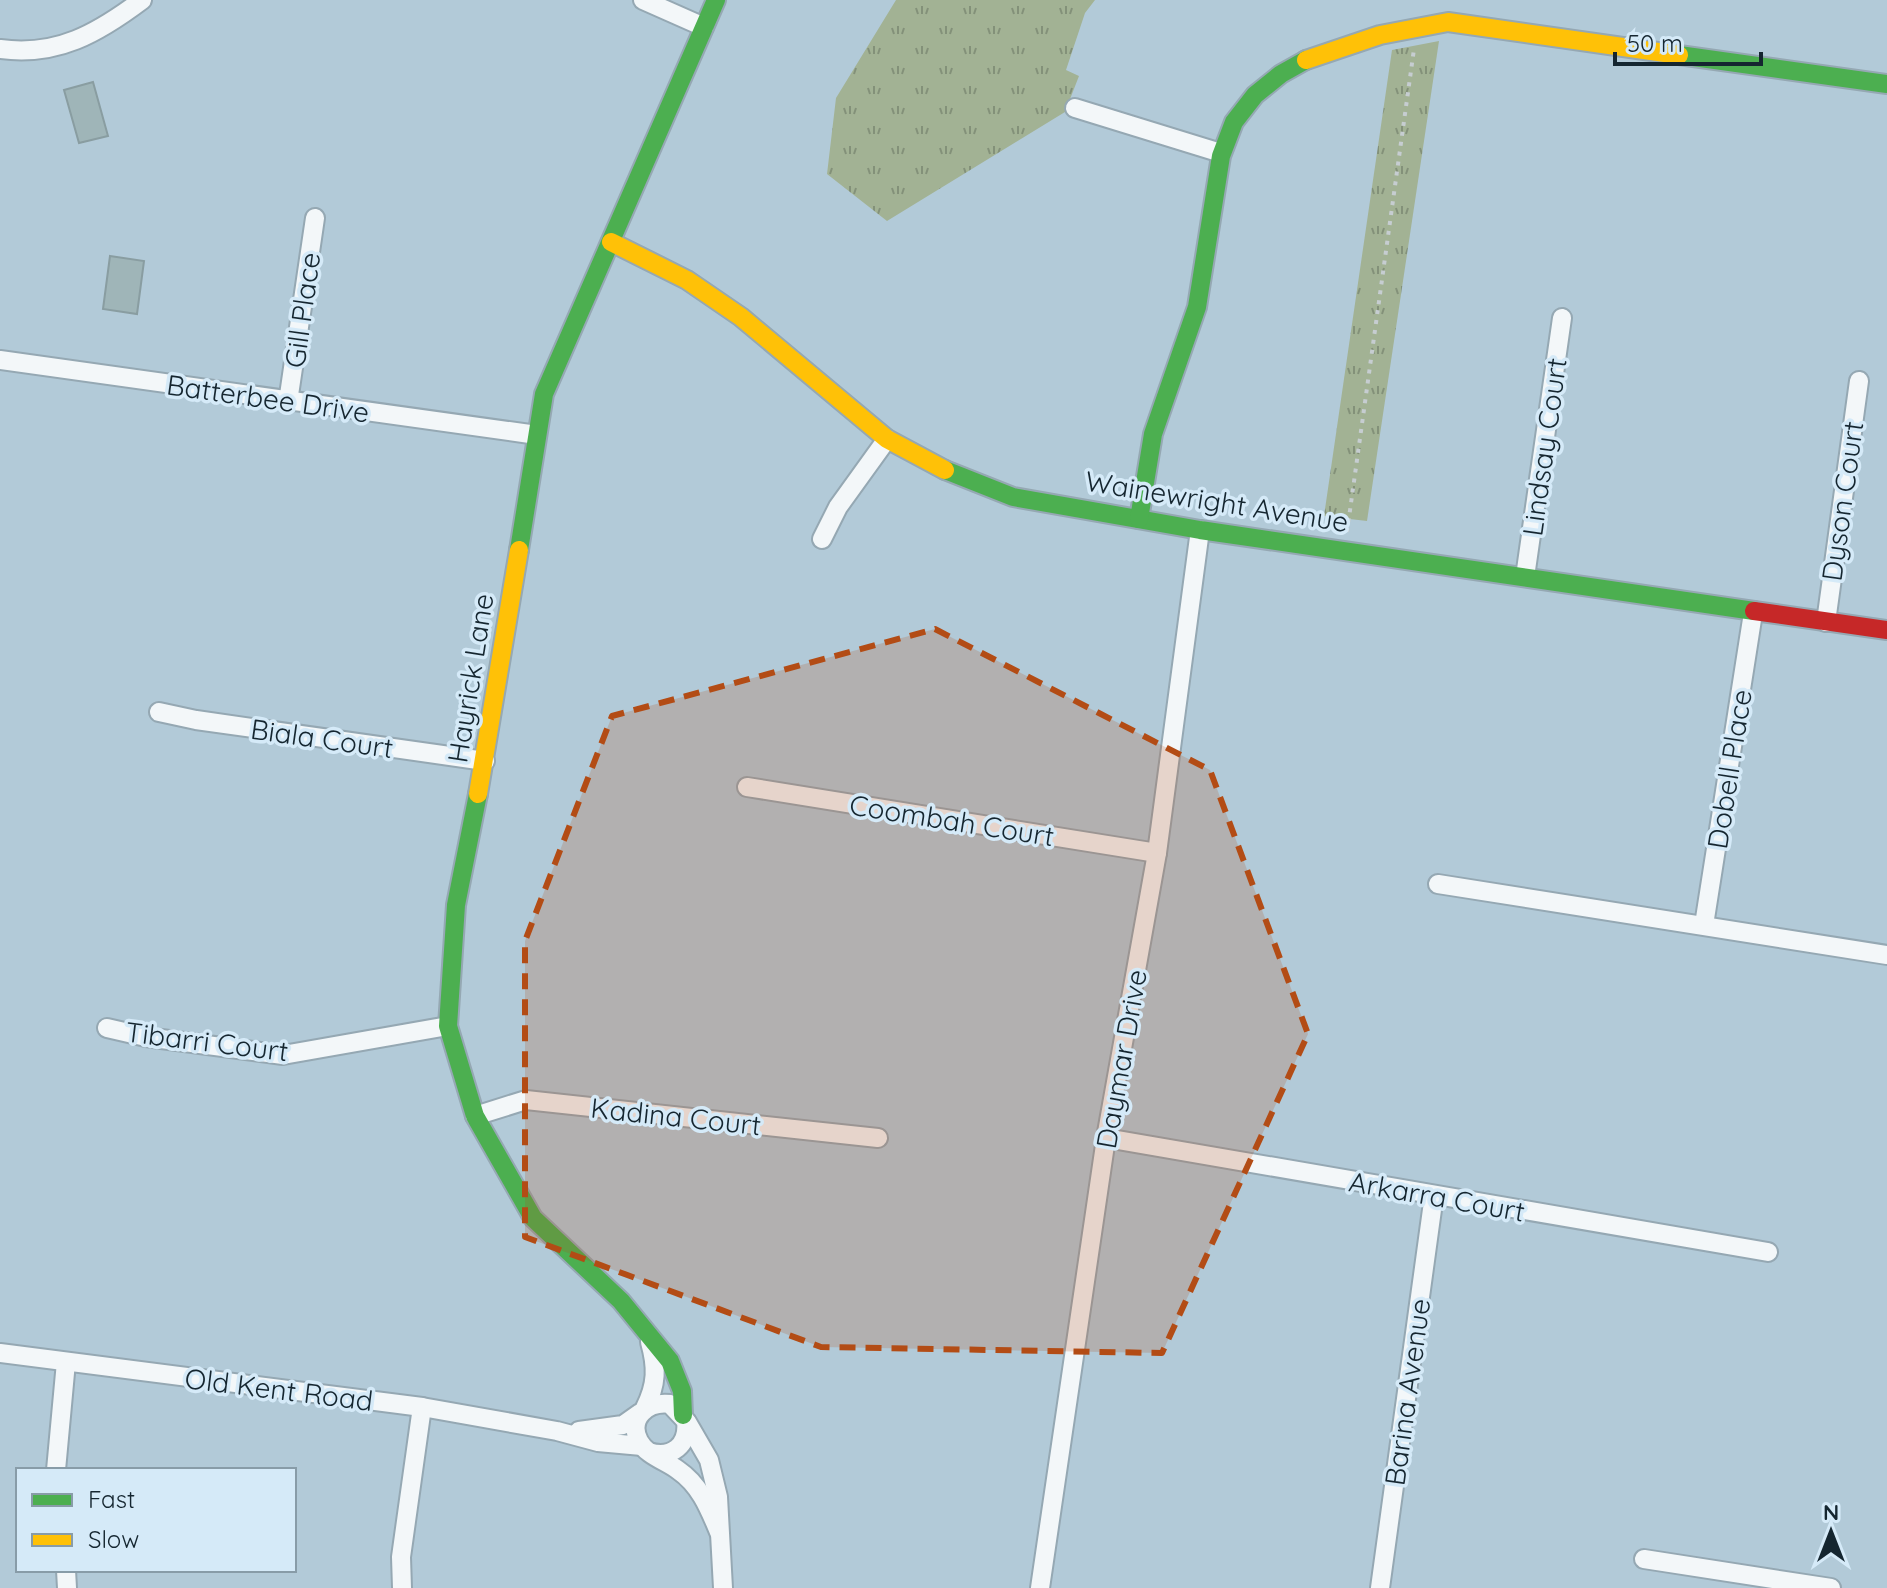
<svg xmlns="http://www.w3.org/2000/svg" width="1887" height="1588" viewBox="0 0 1887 1588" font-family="Quicksand,sans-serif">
	<defs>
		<pattern id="park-tufts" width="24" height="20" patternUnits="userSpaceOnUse" patternTransform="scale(2)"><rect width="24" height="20" fill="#a2b294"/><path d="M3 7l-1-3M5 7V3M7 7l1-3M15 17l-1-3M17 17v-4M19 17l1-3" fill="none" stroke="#839179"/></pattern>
	</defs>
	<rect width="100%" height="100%" fill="#b2cad8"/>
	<g fill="url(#park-tufts)">
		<polygon points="896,0 1095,0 1085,13 1066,70 1079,76 1065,112 887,221 827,174 836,98"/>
		<polygon points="1439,41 1367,521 1324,516 1392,50"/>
	</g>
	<g fill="#9fb5b8" stroke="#899da1" stroke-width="2">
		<polygon points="93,82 108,136 79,143 64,90"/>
		<polygon points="110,256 144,261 137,314 103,309"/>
	</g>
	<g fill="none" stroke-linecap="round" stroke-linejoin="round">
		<defs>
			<g id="street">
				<polyline points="643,0 704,27"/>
				<path d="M0 49C57 57 98 33 142 0"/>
				<polyline points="1075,108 1221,153"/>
				<polyline points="0,360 537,435"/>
				<polyline points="288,402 315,218"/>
				<polyline points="822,539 838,507 887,439"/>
				<polyline points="1525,577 1562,318"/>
				<polyline points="1826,622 1859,381"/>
				<polyline points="159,712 196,720 485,761"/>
				<polyline points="747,787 1157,853"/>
				<polyline points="1438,884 1887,955"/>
				<polyline points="1704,925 1753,613"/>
				<polyline points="107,1028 146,1037 283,1055 448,1026"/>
				<polyline points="475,1116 526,1100 878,1138"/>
				<polyline points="1106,1138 1768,1252"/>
				<polyline points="0,1353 422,1407 557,1431 598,1442 642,1446"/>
				<path d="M645 1408C657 1384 657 1367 650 1342"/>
				<polyline points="687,1422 709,1460 718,1497 723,1588"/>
				<polyline points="579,1431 623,1425 640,1413"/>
				<path d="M649 1452C672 1459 689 1445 686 1421L670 1404C648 1401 627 1418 639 1441 646 1455 666 1461 678 1470 700 1485 709 1508 719 1532"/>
				<polyline points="56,1470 66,1362"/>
				<polyline points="1644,1559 1831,1588"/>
				<polyline points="66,1570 67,1588"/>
				<polyline points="402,1588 401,1557 422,1407"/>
				<polyline points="1040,1588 1106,1138 1157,853 1200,530"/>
				<polyline points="1380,1588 1434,1195"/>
			</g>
			<g id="fast">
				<polyline points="1679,55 1887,84"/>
				<polyline points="945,470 1013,497 1200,530 1754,611"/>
				<polyline points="1139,519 1153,434 1197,307 1221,156 1234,122 1255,95 1281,74 1306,60"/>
				<polyline points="519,550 544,394 716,0"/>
				<polyline points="478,794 456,905 448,1026 475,1116 533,1218 621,1301 670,1361 682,1391 683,1415"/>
			</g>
			<g id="slow">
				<polyline points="1306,60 1380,35 1448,22 1679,55"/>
				<polyline points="611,242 687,280 741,317 887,439 945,470"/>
				<polyline points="478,794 519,550"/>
			</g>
			<polyline id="jam" points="1754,611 1887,630"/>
		</defs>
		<use href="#street" stroke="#95a8b3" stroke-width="22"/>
		<use href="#fast" stroke="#95a8b3" stroke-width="22"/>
		<use href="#slow" stroke="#95a8b3" stroke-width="22"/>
		<use href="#jam" stroke="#95a8b3" stroke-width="22"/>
		<polyline stroke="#c6cdd1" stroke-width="4" stroke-dasharray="4 6" stroke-linecap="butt" points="1347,532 1414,49"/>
		<use href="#street" stroke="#f3f7f9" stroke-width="18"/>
		<use href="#fast" stroke="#4caf50" stroke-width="18"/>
		<use href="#slow" stroke="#ffc107" stroke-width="18"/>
		<use href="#jam" stroke="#c62828" stroke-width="18"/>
	</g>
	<path fill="#b34c15" fill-opacity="0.2" stroke="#b34c15" stroke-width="6" stroke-dasharray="16 10" stroke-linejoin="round" d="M935 629 1210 770 1308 1034 1162 1353 821 1347 525 1237V941L612 716Z"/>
	<g text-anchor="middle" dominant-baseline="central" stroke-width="7" stroke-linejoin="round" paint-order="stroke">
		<g font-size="28" fill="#152630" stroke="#d5eaf8">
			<text transform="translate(302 310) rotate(-82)">Gill Place</text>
			<text transform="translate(268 398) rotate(8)">Batterbee Drive</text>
			<text transform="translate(1544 447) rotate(-82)">Lindsay Court</text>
			<text transform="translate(1217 501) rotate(9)">Wainewright Avenue</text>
			<text transform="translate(1842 501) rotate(-82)">Dyson Court</text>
			<text transform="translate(470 678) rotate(-81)">Hayrick Lane</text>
			<text transform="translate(322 738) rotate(8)">Biala Court</text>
			<text transform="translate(1729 769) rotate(-81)">Dobell Place</text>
			<text transform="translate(952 820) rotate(9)">Coombah Court</text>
			<text transform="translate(207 1041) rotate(7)">Tibarri Court</text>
			<text transform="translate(1121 1059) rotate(-80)">Daymar Drive</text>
			<text transform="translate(676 1116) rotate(6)">Kadina Court</text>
			<text transform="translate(1437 1196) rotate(10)">Arkarra Court</text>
			<text transform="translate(279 1389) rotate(7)">Old Kent Road</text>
			<text transform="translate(1407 1392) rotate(-82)">Barina Avenue</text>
		</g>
	</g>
	<rect x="16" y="1468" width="280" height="104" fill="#d5eaf8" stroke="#889ca8" stroke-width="2"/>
	<rect x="32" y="1494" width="40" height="12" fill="#4caf50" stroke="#889ca8" stroke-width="2"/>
	<text x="88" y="1508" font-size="24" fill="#152630">Fast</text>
	<rect x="32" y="1534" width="40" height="12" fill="#ffc107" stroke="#889ca8" stroke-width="2"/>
	<text x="88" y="1548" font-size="24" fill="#152630">Slow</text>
	<g transform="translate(1831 1532)" stroke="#d5eaf8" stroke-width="6" paint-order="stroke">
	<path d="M0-6L14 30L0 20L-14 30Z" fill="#152630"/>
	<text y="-12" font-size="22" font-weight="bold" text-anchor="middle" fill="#152630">N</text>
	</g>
	<path d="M1615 52v12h146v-12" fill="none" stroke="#152630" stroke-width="4"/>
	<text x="1627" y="52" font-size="24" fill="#152630" stroke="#d5eaf8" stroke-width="6" paint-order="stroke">50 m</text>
</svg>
